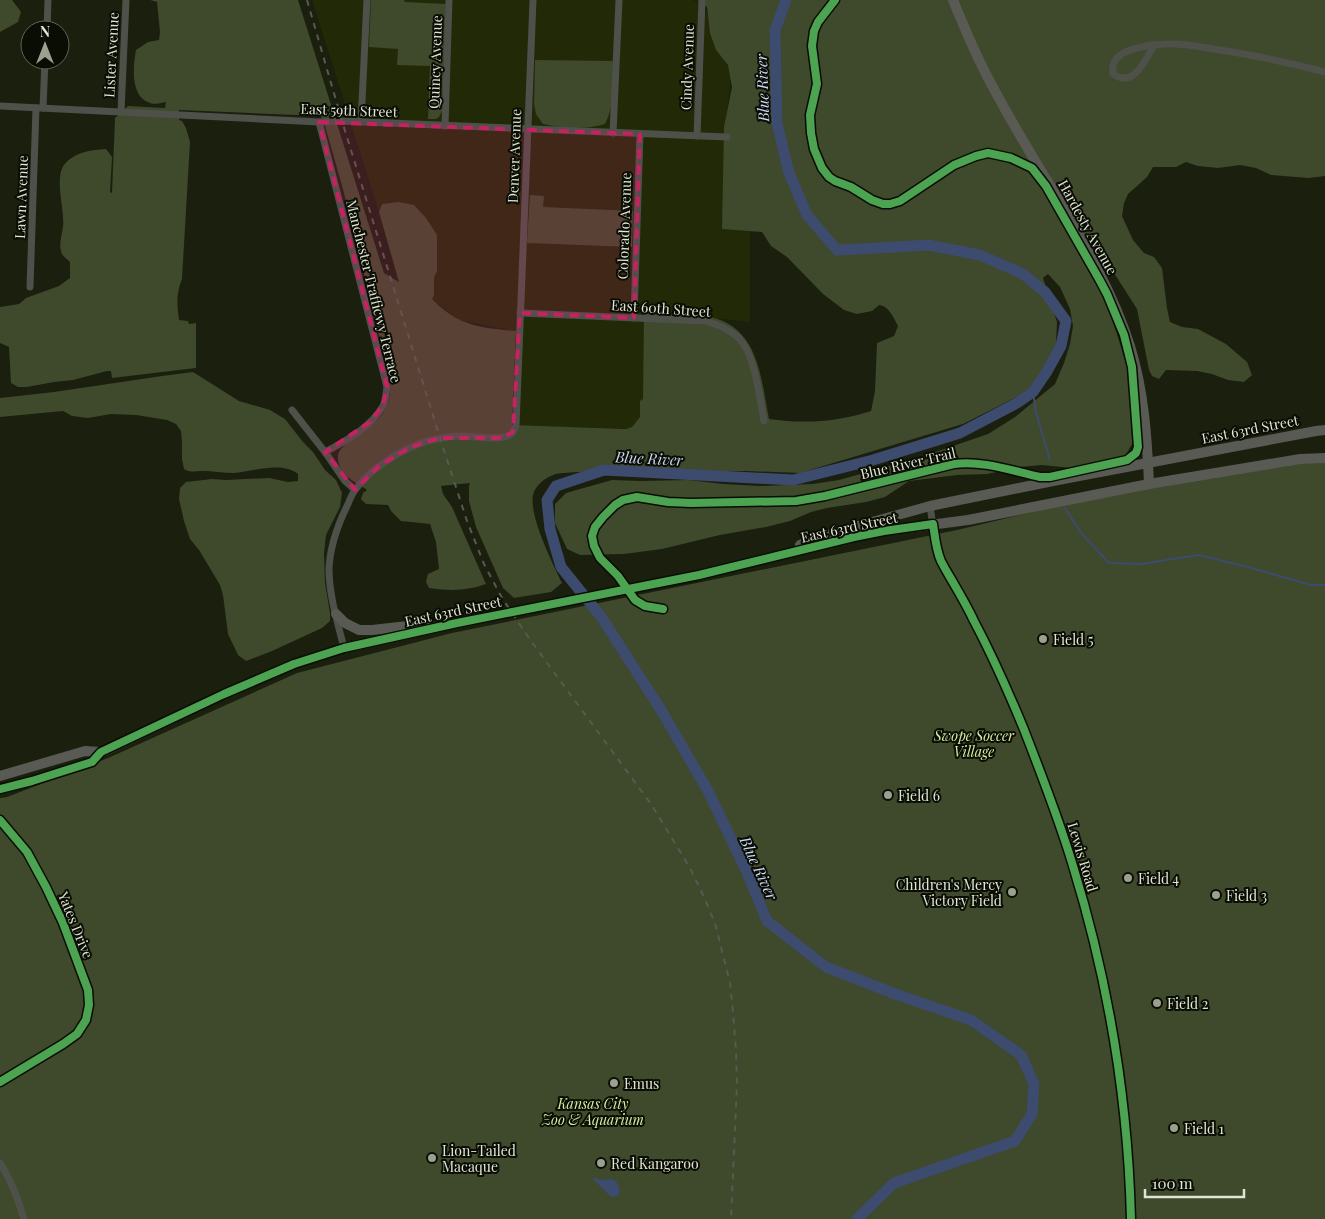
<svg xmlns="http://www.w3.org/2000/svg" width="1325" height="1219" viewBox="0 0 1325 1219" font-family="'Playfair Display',serif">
	<rect width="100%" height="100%" fill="#1a1f0e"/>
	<polygon fill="#212907" points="312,0 693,0 702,4 732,66 724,141 750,231 750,322 713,318 642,429 516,426 516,331 459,320 432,299 434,278 437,271 382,204 379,212"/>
	<g fill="#3f492b">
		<polygon points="0,0 12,0 21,12 18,22 0,32"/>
		<path d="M150 0H298L384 273 399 282 379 212 382 204 398 202 414 205 426 218 437 235V271L434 278V295L432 299C458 326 481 328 516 331L512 425 626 429 632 427 640 417V401L643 399 644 313C659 314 673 315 687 315 694 316 702 316 710 317 759 327 761 379 769 419 804 424 837 422 871 411L875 391 877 343 894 336 898 326C893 317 890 307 879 305L872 311 857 314 844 310 823 294 787 257 771 246 762 232 722 229 724 127 732 87 728 65 716 50 710 33 707 7 697 0H1325V176L1309 178 1271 175 1256 168 1240 165 1218 168 1198 166 1186 162 1176 167H1153L1147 177 1128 194 1124 203 1122 216 1133 240 1144 253 1154 257 1162 268 1167 308 1170 322 1182 327 1198 329 1226 344 1247 362 1252 375 1244 382 1228 380 1212 374 1197 371 1166 370 1159 379 1152 376 1149 370 1137 309 1091 237 1077 249 1102 292 1117 334 1130 377 1135 439 1125 456 1071 468 1042 465 1020 467 987 474 957 475 909 481 885 497 866 502 827 508 811 512 790 521 766 527 720 535 662 549 624 554 580 555 567 549 555 523V504L566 493 612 480 640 481 688 480 723 484 759 486 813 484 839 480 921 457 988 434 1015 417 1055 384 1064 363 1070 344 1073 326 1070 309 1060 287 1048 274 1043 278 1057 322 1055 365 1040 385 963 424 800 473 746 471 578 472C569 473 558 472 551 476 545 478 536 486 534 492 526 511 553 564 562 583L551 592 514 598 503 588 476 527 469 501V486L470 483 441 486 443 494 452 507 486 584C468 591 448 591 429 588L426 582 428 574 439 569 436 542 430 524 401 521 391 511 388 505 366 504 361 499 363 493 367 490C360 485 350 480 345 474 340 469 336 459 339 452 344 442 372 427 381 416 390 404 391 393 390 379L343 189 325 126 321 116 179 110V120L182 121 186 128 190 142 182 279C176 294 177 304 179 320L188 321 189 324 196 323V368L112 378 111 371H107L73 380 54 382 27 387H18L11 383 9 347 0 343V307L19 304 26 298 59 286 70 278V262C68 260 63 256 62 254 58 245 62 235 63 227 65 210 54 179 64 165 74 152 91 150 106 149L112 157 110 192 112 193 115 118 128 106 165 108 166 102C161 103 154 105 150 103 130 97 133 66 136 50L148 42 159 40 160 32 157 2Z"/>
		<polygon points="371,0 404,0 405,2 446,4 442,111 439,117 436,119 428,119 430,66 397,65 398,49 369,47"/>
		<path d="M535 60 613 61C612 81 615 106 605 124 586 130 562 128 543 124L536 114 534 104Z"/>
		<polygon points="530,195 544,196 543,207 633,211 632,247 527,243"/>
		<path d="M193 372 239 401 270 410 285 419 303 442 313 452 325 470 336 480 342 493 340 507 326 535 324 553 325 583 330 613V621L322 628 272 651 246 661 238 655 228 634 223 595 220 585 199 550 190 539 184 521 179 499 180 488 186 482 212 479 226 480 269 478 288 482 298 481V474C282 461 253 471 234 473 223 473 213 471 202 471 195 471 190 473 184 469L182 459V441L181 431 176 424 167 420 136 415 111 414 88 418 72 416 63 411 0 417V398L54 392 162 376Z"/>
		<polygon points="1325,460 1325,1219 0,1219 0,798 7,797 108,758 297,673 452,633 957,530 1149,484"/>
	</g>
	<polygon fill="#3c4b6e" points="593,1178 601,1180 612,1179 616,1181 620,1188 619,1195 613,1197 610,1196 594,1180"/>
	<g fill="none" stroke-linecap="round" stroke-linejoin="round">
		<g stroke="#3c4b6e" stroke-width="2">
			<polyline points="1033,392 1036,412 1050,460"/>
			<polyline points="1065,508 1081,533 1109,563 1141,564 1199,555 1251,568 1311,585 1325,585"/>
		</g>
		<polyline stroke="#3c4b6e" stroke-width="11" points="786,0 775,30 777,123 789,173 807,215 837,250 878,248 928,245 980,255 1023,274 1045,292 1066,321 1061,346 1046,373 1033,392 1017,403 960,433 873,460 793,480 604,470 556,486 547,500 550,529 561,567 602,618 661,710 708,791 745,868 767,921 826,967 898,995 971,1020 1021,1055 1034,1084 1032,1114 1015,1141 894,1183 857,1219"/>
		<g stroke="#4e504a" stroke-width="7">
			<polyline points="47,30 48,0"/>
			<path d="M1150 45H1154C1146 59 1134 89 1113 74 1109 52 1134 49 1150 45Z"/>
			<path d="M1154 45C1177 42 1197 46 1219 50 1255 55 1290 63 1325 72"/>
			<polyline points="0,106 319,122 342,121 727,137"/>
			<polyline points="43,108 45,60"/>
			<polyline points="121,112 126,0"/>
			<path d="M319 122 387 387C386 392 386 400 383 406 371 427 346 441 325 452L345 481 355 490"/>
			<polyline points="361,122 367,0"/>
			<polyline points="445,126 449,0"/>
			<polyline points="613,133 619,0"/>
			<polyline points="697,136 702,0"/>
			<polyline points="30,287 36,108"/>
			<path d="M520 313 705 321C718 325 733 330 742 342 755 359 760 399 764 421"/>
			<polyline points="634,318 640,134"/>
			<polyline points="292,410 325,452"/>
			<path d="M930 506C933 524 934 542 940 558 946 575 958 589 966 604 988 644 1006 686 1023 728 1042 773 1059 819 1073 866 1108 980 1128 1100 1131 1219"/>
			<path d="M344 648C338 624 329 595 329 569 330 546 338 524 348 504 350 499 352 494 355 490 373 465 412 442 442 438 448 437 455 436 461 436 472 436 501 441 510 435 514 433 514 429 516 426L533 0"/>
			<polyline points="0,820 27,852 46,887 63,923 88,990 89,1005 86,1020 77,1034 63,1044 0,1082"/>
			<path d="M0 1163C11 1180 18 1199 24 1219"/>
		</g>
		<g stroke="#585a53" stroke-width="10">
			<path d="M953 0C962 22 971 44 982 66 1004 111 1031 154 1057 197 1085 245 1113 293 1130 346 1144 391 1147 437 1149 484"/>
			<polyline points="800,545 815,538 930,506 1058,480 1316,431 1325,430"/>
			<polyline points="699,575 854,537 884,531 968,520 1149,484 1300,459 1325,458"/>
			<polyline points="336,614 345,623 359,630 372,630 426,624"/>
			<polyline points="0,776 85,751 101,752 105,751 224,694 294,664 344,648 457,623"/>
			<polyline points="0,789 32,781 92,762 101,752"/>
		</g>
		<polyline stroke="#565a4f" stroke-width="2" stroke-dasharray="6 6" stroke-linecap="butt" points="307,0 342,121 440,438 467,521 484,564 502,598 531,641 651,804 690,868 703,895 715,923 730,983 733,1012 736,1051 737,1083 731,1219"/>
		<polyline stroke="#585a53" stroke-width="10" points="457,623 699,575"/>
		<defs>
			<g id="cycleway">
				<path d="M663 609 645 606 635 600 618 576 600 558 594 546 592 536 595 527 603 517 615 505 623 500 637 497 668 502 691 503 796 501 825 496 954 464C982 460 1012 471 1040 477H1050L1127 460 1136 453 1138 447 1132 367 1124 335 1107 294 1099 279 1046 186 1032 168 1011 158 988 153 976 156 954 165 900 201 890 204H883L872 200 851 187 835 181 829 177 822 168 814 149 811 133 810 115 817 84 812 46 814 31 818 22 835 0"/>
				<path d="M0 789 32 781 92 762 101 752 224 694 294 664 344 648 457 623 699 575 854 537 884 531 933 524C935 537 936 550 941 561 945 569 950 577 954 584 961 596 968 608 974 621 992 655 1008 691 1023 727 1041 773 1059 819 1073 866 1108 980 1128 1100 1131 1219"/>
				<polyline points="0,820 27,852 46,887 63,923 88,990 89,1005 86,1020 77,1034 63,1044 0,1082"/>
			</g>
		</defs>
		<use href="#cycleway" stroke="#0a0d03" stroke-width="11"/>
		<use href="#cycleway" stroke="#4ca352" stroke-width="8"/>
	</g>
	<path fill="#c42261" fill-opacity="0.2" stroke="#c42261" stroke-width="4" stroke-dasharray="10 6" stroke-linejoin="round" d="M319 122 640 134 634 318 520 313 513 432 502 438H440L411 447 379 466 355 490 325 452 370 422 383 405 387 387Z"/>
	<g fill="#9ba08f" stroke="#0a0d03" stroke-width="2">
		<circle cx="1043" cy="639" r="5"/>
		<circle cx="888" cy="795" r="5"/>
		<circle cx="1128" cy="878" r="5"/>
		<circle cx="1012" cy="892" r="5"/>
		<circle cx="1216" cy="895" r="5"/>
		<circle cx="1157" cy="1003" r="5"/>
		<circle cx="614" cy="1083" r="5"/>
		<circle cx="1174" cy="1128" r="5"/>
		<circle cx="432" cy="1158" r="5"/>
		<circle cx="601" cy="1163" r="5"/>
	</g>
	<g text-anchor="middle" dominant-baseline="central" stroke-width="4" stroke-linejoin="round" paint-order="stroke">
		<g font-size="14" fill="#e0e6d5" stroke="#0a0d03">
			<text transform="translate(111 55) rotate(-87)">Lister Avenue</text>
			<text transform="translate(435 62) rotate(-88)">Quincy Avenue</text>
			<text transform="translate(687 67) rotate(-88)">Cindy Avenue</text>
			<text transform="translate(349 110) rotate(2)">East 59th Street</text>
			<text transform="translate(514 156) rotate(-88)">Denver Avenue</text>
			<text transform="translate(21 197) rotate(-88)">Lawn Avenue</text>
			<text transform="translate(624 226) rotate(-88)">Colorado Avenue</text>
			<text transform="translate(1088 227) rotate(61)">Hardesty Avenue</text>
			<text transform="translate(374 291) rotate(76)">Manchester Trafficwy Terrace</text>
			<text transform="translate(661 308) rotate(4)">East 60th Street</text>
			<text transform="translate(1250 429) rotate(-11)">East 63rd Street</text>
			<text transform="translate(908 463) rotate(-13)">Blue River Trail</text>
			<text transform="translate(849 527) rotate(-12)">East 63rd Street</text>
			<text transform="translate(453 611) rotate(-12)">East 63rd Street</text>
			<text transform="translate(1083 857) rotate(73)">Lewis Road</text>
			<text transform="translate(76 925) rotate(68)">Yates Drive</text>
		</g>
		<g font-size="14" fill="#e0e6d5" stroke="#0a0d03" text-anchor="start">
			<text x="1053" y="639">Field 5</text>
			<text x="898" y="795">Field 6</text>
			<text x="1138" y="878">Field 4</text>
			<text x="1002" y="884" text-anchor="end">Children's Mercy<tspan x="1002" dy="16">Victory Field</tspan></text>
			<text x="1226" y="895">Field 3</text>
			<text x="1167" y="1003">Field 2</text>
			<text x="624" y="1083">Emus</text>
			<text x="1184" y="1128">Field 1</text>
			<text x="442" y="1150">Lion-Tailed<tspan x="442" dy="16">Macaque</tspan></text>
			<text x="611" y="1163">Red Kangaroo</text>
		</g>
		<g font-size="14" font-style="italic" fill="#d6eda2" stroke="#0a0d03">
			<text x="974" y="735">Swope Soccer<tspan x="974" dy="16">Village</tspan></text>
			<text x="593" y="1103">Kansas City<tspan x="593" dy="16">Zoo &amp; Aquarium</tspan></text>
		</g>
		<g font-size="15" font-style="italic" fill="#ccd8f4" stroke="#0a0d03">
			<text transform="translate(762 88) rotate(-92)">Blue River</text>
			<text transform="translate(649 458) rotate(3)">Blue River</text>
			<text transform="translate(759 868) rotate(65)">Blue River</text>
		</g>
	</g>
	<g transform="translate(45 45)"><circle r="24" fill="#0a0d03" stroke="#606457"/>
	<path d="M0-4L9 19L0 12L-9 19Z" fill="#9ba08f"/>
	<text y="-8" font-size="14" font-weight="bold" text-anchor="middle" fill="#e0e6d5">N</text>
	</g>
	<path d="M1145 1189v8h99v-8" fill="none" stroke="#e0e6d5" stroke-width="2.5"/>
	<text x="1152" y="1189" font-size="15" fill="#e0e6d5" stroke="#0a0d03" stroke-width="4" paint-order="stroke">100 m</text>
</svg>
